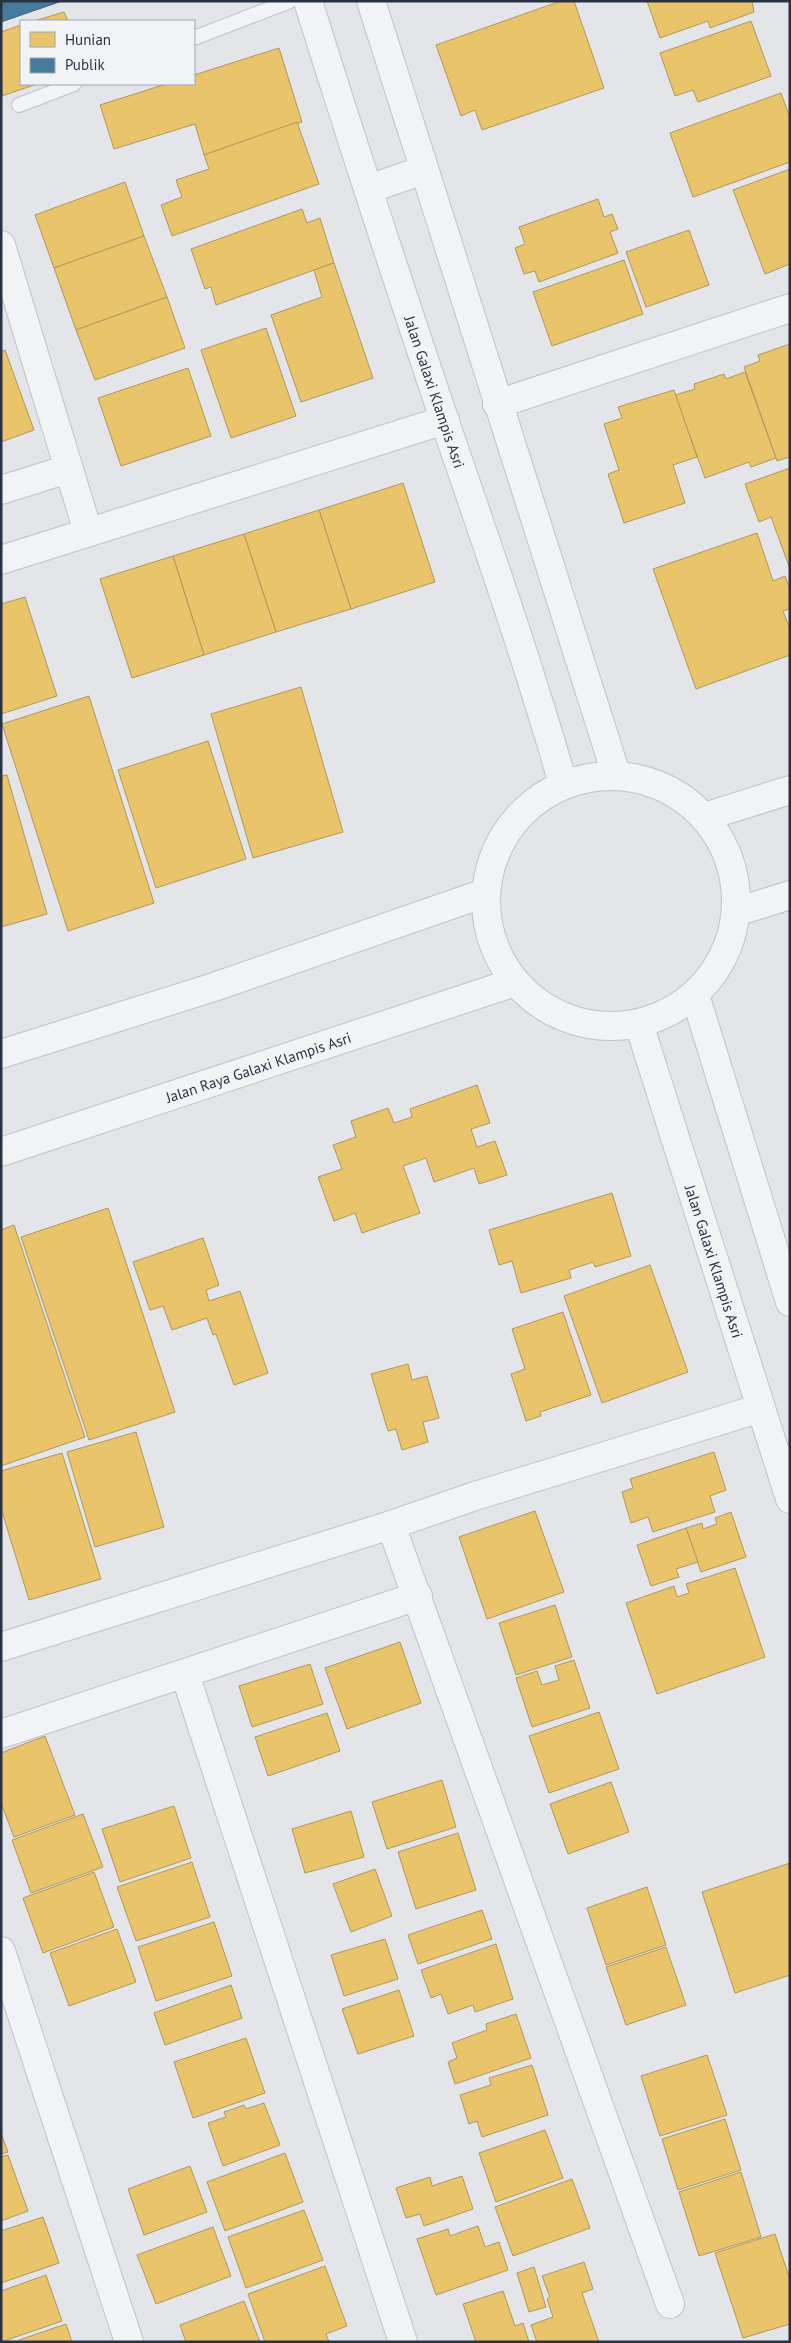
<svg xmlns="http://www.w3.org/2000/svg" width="791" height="2343" viewBox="0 0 791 2343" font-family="'PT Sans',sans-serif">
	<rect width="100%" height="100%" fill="#e3e5e8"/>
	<g fill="#e9c46a" stroke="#af985e">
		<polygon points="561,1 574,1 604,88 482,130 475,110 461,116 436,45"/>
		<polygon points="647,1 752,1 754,12 710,28 708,21 660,38"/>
		<polygon points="64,12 68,21 34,21"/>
		<polygon points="751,21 771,76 698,102 693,90 675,96 660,53"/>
		<polygon points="21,25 21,84 37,84 2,96 1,32"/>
		<polygon points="279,48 302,122 204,155 195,124 114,149 100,105 166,84 194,84 194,75"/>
		<polygon points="781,93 790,118 790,162 693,197 670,133"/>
		<polygon points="297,122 319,184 172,236 161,205 182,197 176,180 209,169 204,155"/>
		<polygon points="790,169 790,264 765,274 733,190"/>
		<polygon points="125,182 144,236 54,268 35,215"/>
		<polygon points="598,199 604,217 612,214 618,229 610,232 618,253 539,282 535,271 524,274 515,248 525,244 519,227"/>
		<polygon points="302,209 307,223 320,218 334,263 216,305 211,287 205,289 191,249"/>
		<polygon points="689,230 709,285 646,307 626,252"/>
		<polygon points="144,236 167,297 76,330 54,268"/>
		<polygon points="624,260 643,314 552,346 533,292"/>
		<polygon points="334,263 373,378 301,402 271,315 322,297 314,270"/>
		<polygon points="167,297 185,348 95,380 76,330"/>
		<polygon points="266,328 296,416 231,438 201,350"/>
		<polygon points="790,344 790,457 777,461 744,367 760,361 758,355"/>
		<polygon points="5,350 34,430 1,442 1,352"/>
		<polygon points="188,368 211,436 121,466 98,398"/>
		<polygon points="745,372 776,458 751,467 749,462 705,478 675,395 695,389 694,384 724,374 726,379"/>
		<polygon points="674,390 697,457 673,465 685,503 624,523 608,474 619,470 604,424 622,418 618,407"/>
		<polygon points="790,468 790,569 771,517 759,522 745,484"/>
		<polygon points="403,483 435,582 351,609 319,510"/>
		<polygon points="319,510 351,609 276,632 244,534"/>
		<polygon points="757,533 773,581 785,576 790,589 790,609 783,611 790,629 790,655 696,689 653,569"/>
		<polygon points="244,534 276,632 204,655 173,556"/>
		<polygon points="173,556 204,655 132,678 100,579"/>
		<polygon points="25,597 57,696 1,714 1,604"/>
		<polygon points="301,687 343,832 253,858 211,714"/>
		<polygon points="89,696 154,903 68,931 2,724"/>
		<polygon points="208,741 246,859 156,888 118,770"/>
		<polygon points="7,775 47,914 1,927 1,776"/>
		<polygon points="477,1085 490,1123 471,1129 477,1147 495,1141 507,1175 479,1184 474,1168 434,1182 426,1158 403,1166 420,1213 362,1233 355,1213 334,1221 318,1177 342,1169 333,1145 356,1137 351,1121 388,1108 394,1123 412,1117 410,1109"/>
		<polygon points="612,1193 631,1256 595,1267 593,1262 569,1270 571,1278 521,1293 512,1261 499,1265 489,1230"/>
		<polygon points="108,1208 175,1412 89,1440 21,1237"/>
		<polygon points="14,1225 85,1437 1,1466 1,1230"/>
		<polygon points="203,1238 219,1285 206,1290 209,1301 240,1291 268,1373 234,1385 216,1334 213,1335 207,1318 172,1330 163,1306 150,1310 133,1262"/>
		<polygon points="650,1265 688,1372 602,1403 564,1296"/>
		<polygon points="563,1312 591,1395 540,1412 541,1416 526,1421 511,1374 525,1369 512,1329"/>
		<polygon points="408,1364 412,1380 427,1376 439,1418 423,1422 428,1442 402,1450 396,1429 388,1431 371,1374"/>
		<polygon points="136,1432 164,1527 95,1547 67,1452"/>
		<polygon points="714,1452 726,1490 710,1496 715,1512 653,1532 648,1517 631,1523 622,1492 633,1488 630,1479"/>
		<polygon points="62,1453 101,1579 29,1600 1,1508 1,1471"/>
		<polygon points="535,1511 564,1592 487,1619 459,1537"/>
		<polygon points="731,1512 746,1557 701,1572 686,1528 702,1523 703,1529 717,1524 715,1518"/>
		<polygon points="686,1528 698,1562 676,1569 679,1577 651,1586 637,1545"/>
		<polygon points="735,1568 765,1657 657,1694 626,1603 674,1586 677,1597 689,1593 686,1584"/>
		<polygon points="555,1605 572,1657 516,1675 499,1623"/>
		<polygon points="400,1642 421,1703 347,1729 325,1668"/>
		<polygon points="574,1660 590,1708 532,1727 516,1678 537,1671 542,1685 559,1680 555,1666"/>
		<polygon points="310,1664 323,1704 252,1727 239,1686"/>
		<polygon points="599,1712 619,1769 549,1793 529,1736"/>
		<polygon points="327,1713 340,1751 268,1776 255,1737"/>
		<polygon points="45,1736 75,1815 14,1837 1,1803 1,1753"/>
		<polygon points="442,1780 456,1827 387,1849 372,1802"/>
		<polygon points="611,1782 629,1832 568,1854 550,1804"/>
		<polygon points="174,1806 191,1858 120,1882 102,1829"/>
		<polygon points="351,1811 364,1857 305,1873 292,1829"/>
		<polygon points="83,1814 103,1867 31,1893 12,1840"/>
		<polygon points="458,1833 476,1890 416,1909 398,1852"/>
		<polygon points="192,1862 210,1917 136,1941 117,1887"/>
		<polygon points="790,1863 790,1975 735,1993 702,1892"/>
		<polygon points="375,1869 392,1916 351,1932 333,1884"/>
		<polygon points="94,1872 114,1927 43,1953 23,1898"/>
		<polygon points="647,1887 666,1945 606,1965 587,1908"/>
		<polygon points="482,1910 492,1939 418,1964 408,1935"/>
		<polygon points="214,1922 232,1976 156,2001 138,1947"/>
		<polygon points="117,1929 136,1982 69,2006 50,1953"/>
		<polygon points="385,1939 398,1979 344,1996 331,1955"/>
		<polygon points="496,1944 513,1999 475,2012 473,2005 448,2014 441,1994 431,1998 421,1970"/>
		<polygon points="666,1947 686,2005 626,2025 606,1967"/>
		<polygon points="231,1985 242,2018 165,2045 154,2013"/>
		<polygon points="399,1990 414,2036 358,2054 342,2009"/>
		<polygon points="516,2014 531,2058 455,2084 448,2062 457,2058 452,2043 487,2030 486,2024"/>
		<polygon points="246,2038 265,2093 193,2118 174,2062"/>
		<polygon points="707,2055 727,2115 660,2136 641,2076"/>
		<polygon points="532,2065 548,2115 482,2137 477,2121 469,2124 460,2095 491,2085 489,2078"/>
		<polygon points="264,2103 280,2145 223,2166 208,2123 226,2117 224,2112 244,2105 246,2109"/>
		<polygon points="725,2119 741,2170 678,2190 662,2139"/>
		<polygon points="545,2130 563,2178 496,2202 479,2153"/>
		<polygon points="1,2133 8,2152 1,2154"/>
		<polygon points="285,2153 303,2202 225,2231 207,2182"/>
		<polygon points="8,2155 28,2211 1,2221 1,2157"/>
		<polygon points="190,2166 207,2212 144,2235 128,2189"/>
		<polygon points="741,2172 761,2237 699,2256 679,2192"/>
		<polygon points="462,2176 473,2209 424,2226 420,2214 406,2218 396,2188 430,2177 432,2186"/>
		<polygon points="572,2179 590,2228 513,2256 495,2207"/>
		<polygon points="304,2210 323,2260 246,2288 228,2237"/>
		<polygon points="43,2217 59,2263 1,2283 1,2231"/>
		<polygon points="478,2226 485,2247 499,2242 508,2270 436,2295 417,2239 448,2229 450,2236"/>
		<polygon points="213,2227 231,2276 156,2304 137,2255"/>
		<polygon points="775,2234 790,2280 790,2324 743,2338 715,2253"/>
		<polygon points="584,2262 593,2289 582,2293 599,2342 537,2342 531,2325 553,2317 547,2299 550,2297 542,2276"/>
		<polygon points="325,2266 347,2326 326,2334 329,2342 265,2342 248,2294"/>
		<polygon points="534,2267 546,2307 529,2312 517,2273"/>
		<polygon points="46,2275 62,2321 1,2342 1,2291"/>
		<polygon points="503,2291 515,2326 523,2323 529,2342 476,2342 463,2304"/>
		<polygon points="244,2301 260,2342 186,2342 180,2325"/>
		<polygon points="66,2324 72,2342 19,2342 19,2340"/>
	</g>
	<polygon fill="#457b9d" stroke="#3d6582" points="1,1 62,1 1,22"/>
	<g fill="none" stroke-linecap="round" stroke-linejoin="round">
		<defs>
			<g id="lane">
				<polyline points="194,38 290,1"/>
				<polyline points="19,105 74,84"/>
			</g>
			<g id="street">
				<path id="s1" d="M308 1C352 142 398 282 445 422 486 542 528 661 563 784"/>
				<polyline points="371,1 616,774"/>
				<polyline points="368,189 424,170"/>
				<polyline points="1,245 88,532"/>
				<polyline points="497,404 790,308"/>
				<polyline points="1,490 68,469"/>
				<polyline points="1,560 445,420"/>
				<circle cx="611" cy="901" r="125"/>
				<polyline points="704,817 790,790"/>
				<polyline points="736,912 790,895"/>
				<polyline points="695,995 790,1302"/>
				<path id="s2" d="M639 1024 790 1499"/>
				<polyline points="1,1054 214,987 485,893"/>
				<path id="s3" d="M1 1152 515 982"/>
				<polyline points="391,1525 670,2304"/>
				<polyline points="1,1647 391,1525 475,1496 761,1408"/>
				<polyline points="185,1674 403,2342"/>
				<polyline points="1,1734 418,1596"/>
				<polyline points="1,1951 129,2342"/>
			</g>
		</defs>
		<use href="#lane" stroke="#c1c3c6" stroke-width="16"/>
		<use href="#street" stroke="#c1c3c6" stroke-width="30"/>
		<use href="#lane" stroke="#f2f3f5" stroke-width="14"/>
		<use href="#street" stroke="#f2f3f5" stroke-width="28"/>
	</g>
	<g text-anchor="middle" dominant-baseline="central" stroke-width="5" stroke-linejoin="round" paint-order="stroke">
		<g font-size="15" fill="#293242" stroke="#f1f3f7">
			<text stroke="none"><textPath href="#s1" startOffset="411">Jalan Galaxi Klampis Asri</textPath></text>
			<text stroke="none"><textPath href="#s3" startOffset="271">Jalan Raya Galaxi Klampis Asri</textPath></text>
			<text stroke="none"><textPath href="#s2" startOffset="249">Jalan Galaxi Klampis Asri</textPath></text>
		</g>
	</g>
	<rect width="791" height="2343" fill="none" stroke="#293242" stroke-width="5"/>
	<rect x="20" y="20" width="175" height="65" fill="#f1f3f7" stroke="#a1a6af"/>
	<rect x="30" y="32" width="25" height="15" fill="#e9c46a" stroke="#a1a6af"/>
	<text x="65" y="45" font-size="15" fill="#293242">Hunian</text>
	<rect x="30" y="58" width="25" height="15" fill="#457b9d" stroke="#a1a6af"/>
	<text x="65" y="70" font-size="15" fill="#293242">Publik</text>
</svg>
